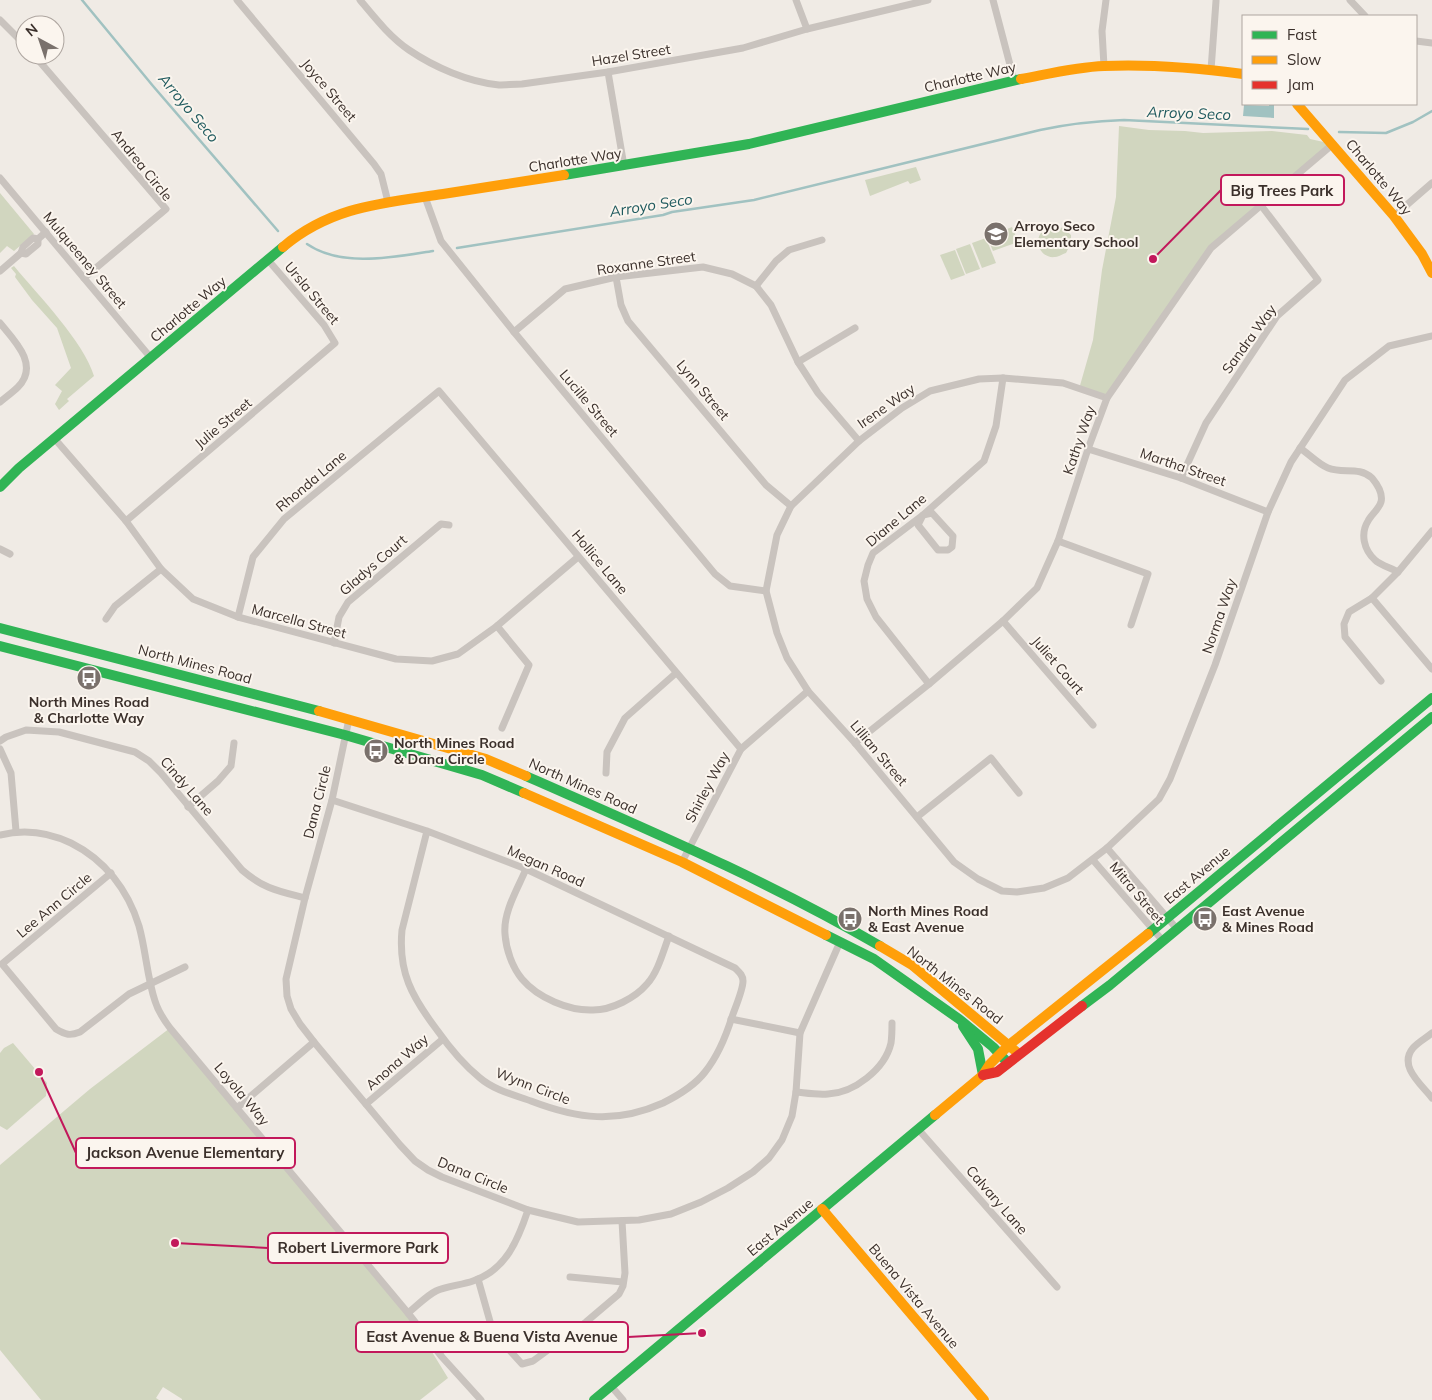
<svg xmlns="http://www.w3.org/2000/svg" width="1432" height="1400" viewBox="0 0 1432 1400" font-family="Mulish,sans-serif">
	<rect width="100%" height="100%" fill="#f0ebe5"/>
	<g fill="#d1d6bf">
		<polygon points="1119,126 1149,130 1185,131 1203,133 1272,131 1307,135 1310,139 1333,144 1211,248 1107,398 1079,389 1093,340 1102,270 1116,197"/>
		<polygon points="916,167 921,180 910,184 908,181 870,196 865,180"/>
		<polygon points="0,193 34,234 14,251 7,246 0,253"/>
		<path d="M1055 226 1063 228 1071 235V243L1066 253C1063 254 1058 257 1055 257 1041 259 1032 240 1043 231 1046 229 1052 228 1055 226Z"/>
		<polygon points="1012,227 1018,242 993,251 987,237"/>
		<polygon points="986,238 996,263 982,268 972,243"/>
		<polygon points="970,244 980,269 966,274 956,249"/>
		<polygon points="955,250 965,275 951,280 940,255"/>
		<path d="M14 266C38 295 84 342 94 376L67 399 69 401 59 410 55 404 62 391 55 385 71 368 57 328 32 300 15 277 16 274 11 268Z"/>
		<polygon points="170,1028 408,1313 448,1378 420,1400 182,1400 182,1399 163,1387 156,1398 159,1400 41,1400 0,1350 0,1165 90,1089"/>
		<polygon points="13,1043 47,1083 46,1096 7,1130 0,1126 0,1053 4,1048"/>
	</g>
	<polygon fill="#a1c2c1" points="1244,105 1269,106 1269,105 1274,105 1274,118 1243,116"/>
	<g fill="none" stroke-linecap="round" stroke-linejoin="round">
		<g stroke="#a1c2c1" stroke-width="2.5">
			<polyline points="82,0 153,86 278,231"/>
			<polyline points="1339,132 1386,133 1413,122 1432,111"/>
			<path d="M307 244C342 268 394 257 433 251"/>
			<path d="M457 248 663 215 672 212 754 200 1040 130C1068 124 1095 121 1124 120L1308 129"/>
		</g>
		<g stroke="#c9c3be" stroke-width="7">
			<polyline points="237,0 374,164 381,174 388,202"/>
			<path d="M360 0C375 18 390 37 409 50 434 67 468 82 499 85 506 85 514 84 522 84L608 72 743 48 807 29 928 0"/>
			<polyline points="796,0 807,29"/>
			<polyline points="993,0 1014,80"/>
			<polyline points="1350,0 1365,16"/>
			<polyline points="0,20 25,45"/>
			<polyline points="1416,41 1432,43"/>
			<polyline points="34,55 166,209 84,278"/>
			<polyline points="1104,66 1102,31 1106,0"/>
			<polyline points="1211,70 1216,1"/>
			<polyline points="608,72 624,166"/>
			<polyline points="0,178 151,358"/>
			<polyline points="425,197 441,241 514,332 715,574 730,586 766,591"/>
			<polyline points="1394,216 1432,183"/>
			<polyline points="21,253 26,254 38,244 38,239 46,232"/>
			<polyline points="0,271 21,253 23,247 33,238 38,239"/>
			<polyline points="616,277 621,305 628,321 766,485 791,506"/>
			<polyline points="756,286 776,261 789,250 822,240"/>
			<path d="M0 323C14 340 40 365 18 387 13 392 6 397 0 402"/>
			<polyline points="514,332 565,289 616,277 703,267 732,274 756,286 771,305 798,362 818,393 859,441"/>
			<polyline points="798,362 855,328"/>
			<polyline points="1107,398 1063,383 1003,378 979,379 930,391 902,408 859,441 791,506 777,535 766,591 777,633 787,658 808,691 855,743 954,862 978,879 1002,891 1017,892 1044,888 1068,878 1107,848 1159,799 1170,779 1215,665 1268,512 1291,462 1345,380 1389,346 1432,336"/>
			<polyline points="54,438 126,521 161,569 193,599 238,617 396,659 432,661 458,654 497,626 578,557"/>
			<path d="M1300 448C1309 454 1318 464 1328 468 1343 474 1359 466 1372 478 1377 484 1383 494 1381 502 1379 509 1371 515 1368 521 1360 534 1364 550 1375 560 1380 565 1391 568 1398 572"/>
			<polyline points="1088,449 1181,478 1268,512"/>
			<polyline points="1181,478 1206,423 1277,316 1318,280 1260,204"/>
			<polygon points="932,513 953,536 952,547 948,550 938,550 918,525 923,515"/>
			<polyline points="126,521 335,343 324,325 268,260"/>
			<polyline points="1058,541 1148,574 1131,625"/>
			<polyline points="0,549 10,554"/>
			<polyline points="1372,598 1432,669"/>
			<polyline points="238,617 253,557 284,519 439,391 741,749"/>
			<polyline points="106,619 115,606 161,569"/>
			<polyline points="1003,621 1093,725"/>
			<polyline points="497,626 529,665 502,728"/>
			<polyline points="334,643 339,617 348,602 441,524 449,525"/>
			<polyline points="1381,681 1345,637 1344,624 1349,612 1372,598 1398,572 1432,531"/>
			<polyline points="929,684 876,617 867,599 864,581 868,565 873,553 923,515 984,461 996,426 1003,378"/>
			<polyline points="349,719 332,800 305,898 286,979 287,996 291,1009 300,1024 314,1042 400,1145 415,1161 428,1170 442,1177 528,1210 578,1222 639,1220 671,1214 701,1202 728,1188 753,1172 769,1158 782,1140 792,1116 796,1092 800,1033 840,942"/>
			<path d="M0 741 6 737 26 730 59 732 135 752 149 761 161 773 242 870C264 889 278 891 305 898"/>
			<polyline points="855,743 929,684 1003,621 1037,588 1058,541 1088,449 1107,398 1211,248 1333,144"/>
			<polyline points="0,749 11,773 16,831"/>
			<polyline points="606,773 607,752 625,718 676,673"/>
			<path d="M332 800 427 831 526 869 735 968C739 972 743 975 743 981 743 990 735 1008 732 1017 726 1036 718 1056 705 1072 695 1085 679 1095 663 1103 616 1124 578 1119 531 1101 514 1095 494 1090 480 1078 464 1065 449 1047 437 1030 412 997 398 972 402 930L427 831"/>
			<polyline points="188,807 218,781 231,766 234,743"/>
			<polyline points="917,817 991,758 1019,793"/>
			<path d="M0 835C24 829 48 832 71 843 105 860 128 890 139 926 146 951 147 977 155 1001 158 1011 164 1020 170 1028L408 1313 442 1357 481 1400"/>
			<polyline points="1107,848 1177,929"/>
			<polyline points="1093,860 1163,941"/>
			<polyline points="682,862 741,749 808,691"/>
			<path d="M526 869C518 888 503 912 505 934 506 949 512 967 522 979 538 998 569 1011 593 1010 612 1010 635 998 647 984 658 972 663 952 669 936"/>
			<path d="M111 873 2 964 56 1029C66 1035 70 1036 80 1032L129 994 185 967"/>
			<polyline points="731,1019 800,1033"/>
			<path d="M1432 1033C1426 1038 1418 1042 1413 1048 1398 1066 1421 1084 1432 1098"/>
			<path d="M796 1092C806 1093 817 1095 828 1094 854 1093 885 1069 891 1043 892 1036 892 1029 892 1023"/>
			<polyline points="366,1104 443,1039"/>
			<polyline points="237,1108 314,1042"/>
			<polyline points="918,1129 1057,1287"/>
			<polyline points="570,1277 623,1282"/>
			<polyline points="478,1279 491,1325 504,1344 522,1364 533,1361 586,1322 619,1294 623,1286 625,1273 622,1221"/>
			<path d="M408 1313C417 1306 426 1296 436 1291 447 1286 462 1285 473 1281 506 1270 518 1240 528 1210"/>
			<polyline points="611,1386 623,1400"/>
		</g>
		<g stroke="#30b455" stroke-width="10">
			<polyline points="564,175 749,144 1021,79"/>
			<polyline points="0,487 19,468 283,247"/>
			<polyline points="0,628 319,711"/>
			<polyline points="0,646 345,735 482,775 524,793"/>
			<path d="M526 776C646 829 767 880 880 946"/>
			<polyline points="1148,934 1432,698"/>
			<polyline points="826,935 874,959 959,1019 993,1047 1008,1063"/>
			<polyline points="1082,1006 1110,985 1432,717"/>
			<polyline points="963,1026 978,1049 983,1075"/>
			<polyline points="594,1400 935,1115"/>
		</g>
		<g stroke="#ff9f0a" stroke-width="10">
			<path d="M1021 79C1048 74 1076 67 1104 66 1150 64 1198 68 1243 74"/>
			<polyline points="1297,104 1394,216 1422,254 1432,273"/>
			<path d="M283 247C331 206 384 203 443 194 483 188 524 181 564 175"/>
			<polyline points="319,711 486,759 526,776"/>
			<polyline points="524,793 682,862 826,935"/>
			<polyline points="880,946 912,965 1019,1054"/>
			<polyline points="935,1115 983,1075 990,1064 1009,1045 1148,934"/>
			<polyline points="822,1209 984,1400"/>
		</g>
		<polyline stroke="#e5322d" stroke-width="10" points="983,1075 997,1072 1082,1006"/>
	</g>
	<defs>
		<symbol id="school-disc" viewBox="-11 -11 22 22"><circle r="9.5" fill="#7a716c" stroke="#fbf5ee"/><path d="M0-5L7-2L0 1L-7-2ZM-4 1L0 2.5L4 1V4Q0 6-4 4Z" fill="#fff"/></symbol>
		<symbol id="bus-disc" viewBox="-11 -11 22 22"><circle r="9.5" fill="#7a716c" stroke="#fbf5ee"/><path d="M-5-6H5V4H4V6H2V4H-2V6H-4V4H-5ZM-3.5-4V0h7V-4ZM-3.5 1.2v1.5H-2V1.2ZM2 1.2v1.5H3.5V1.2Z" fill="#fff"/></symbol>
	</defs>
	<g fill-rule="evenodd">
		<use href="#school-disc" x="982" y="220" width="28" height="28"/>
		<use href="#bus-disc" x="75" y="664" width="28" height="28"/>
		<use href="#bus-disc" x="362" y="737" width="28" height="28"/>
		<use href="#bus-disc" x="836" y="905" width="28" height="28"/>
		<use href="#bus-disc" x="1191" y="905" width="28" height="28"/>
	</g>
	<g text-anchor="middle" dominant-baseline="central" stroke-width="4" stroke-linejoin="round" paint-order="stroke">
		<g font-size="14" fill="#3b302b" stroke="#fbf5ee">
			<text transform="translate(631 55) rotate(-9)">Hazel Street</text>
			<text transform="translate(970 77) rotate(-13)">Charlotte Way</text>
			<text transform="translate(329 90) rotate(50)">Joyce Street</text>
			<text transform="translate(575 160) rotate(-9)">Charlotte Way</text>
			<text transform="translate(142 165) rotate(51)">Andrea Circle</text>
			<text transform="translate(1379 177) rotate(50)">Charlotte Way</text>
			<text transform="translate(85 260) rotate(50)">Mulqueeney Street</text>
			<text transform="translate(646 263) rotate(-8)">Roxanne Street</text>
			<text transform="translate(312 293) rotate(50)">Ursla Street</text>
			<text transform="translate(188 309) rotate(-40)">Charlotte Way</text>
			<text transform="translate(1249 339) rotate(-54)">Sandra Way</text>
			<text transform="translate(703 390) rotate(50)">Lynn Street</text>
			<text transform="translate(589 403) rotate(50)">Lucille Street</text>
			<text transform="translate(886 406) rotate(-35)">Irene Way</text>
			<text transform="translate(223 423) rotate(-40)">Julie Street</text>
			<text transform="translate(1079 440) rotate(-71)">Kathy Way</text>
			<text transform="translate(1183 467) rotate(19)">Martha Street</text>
			<text transform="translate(311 481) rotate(-40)">Rhonda Lane</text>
			<text transform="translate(896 520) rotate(-40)">Diane Lane</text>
			<text transform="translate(600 562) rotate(50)">Hollice Lane</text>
			<text transform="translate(373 565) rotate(-41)">Gladys Court</text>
			<text transform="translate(1219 616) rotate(-71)">Norma Way</text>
			<text transform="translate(299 621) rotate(15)">Marcella Street</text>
			<text transform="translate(195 664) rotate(15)">North Mines Road</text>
			<text transform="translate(1058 665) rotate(49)">Juliet Court</text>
			<text transform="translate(879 753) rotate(50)">Lillian Street</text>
			<text transform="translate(187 786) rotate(49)">Cindy Lane</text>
			<text transform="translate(583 786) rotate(24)">North Mines Road</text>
			<text transform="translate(707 787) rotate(-62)">Shirley Way</text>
			<text transform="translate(317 802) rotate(-76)">Dana Circle</text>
			<text transform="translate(546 866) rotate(24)">Megan Road</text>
			<text transform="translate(1197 875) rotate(-40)">East Avenue</text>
			<text transform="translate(1137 893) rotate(50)">Mitra Street</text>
			<text transform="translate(54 905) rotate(-40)">Lee Ann Circle</text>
			<text transform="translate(955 985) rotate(38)">North Mines Road</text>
			<text transform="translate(397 1062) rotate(-41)">Anona Way</text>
			<text transform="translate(533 1086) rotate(21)">Wynn Circle</text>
			<text transform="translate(242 1094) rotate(50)">Loyola Way</text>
			<text transform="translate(473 1175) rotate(22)">Dana Circle</text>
			<text transform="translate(997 1200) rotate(49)">Calvary Lane</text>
			<text transform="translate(780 1227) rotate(-40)">East Avenue</text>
			<text transform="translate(914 1296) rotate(50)">Buena Vista Avenue</text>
		</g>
		<g font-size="14" font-weight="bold" fill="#3b302b" stroke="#fbf5ee" text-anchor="start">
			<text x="1014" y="226">Arroyo Seco<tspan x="1014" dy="16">Elementary School</tspan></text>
			<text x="89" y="702" text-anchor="middle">North Mines Road<tspan x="89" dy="16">&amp; Charlotte Way</tspan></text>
			<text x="394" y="743">North Mines Road<tspan x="394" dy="16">&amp; Dana Circle</tspan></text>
			<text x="868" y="911">North Mines Road<tspan x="868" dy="16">&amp; East Avenue</tspan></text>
			<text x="1222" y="911">East Avenue<tspan x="1222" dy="16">&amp; Mines Road</tspan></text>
		</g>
		<g font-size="15" font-style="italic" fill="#1f5a5e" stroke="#fbf5ee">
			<text transform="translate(189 108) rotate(50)">Arroyo Seco</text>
			<text transform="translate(1189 113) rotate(2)">Arroyo Seco</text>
			<text transform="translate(651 205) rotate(-9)">Arroyo Seco</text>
		</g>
	</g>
	<path fill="none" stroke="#c2185b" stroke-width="2" d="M1153 259L1221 190M39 1072L76 1153M175 1243L268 1248M702 1333L628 1337"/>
	<g fill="#c2185b" stroke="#fbf5ee" stroke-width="2">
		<circle cx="1153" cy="259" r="5"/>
		<circle cx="39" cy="1072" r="5"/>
		<circle cx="175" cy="1243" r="5"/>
		<circle cx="702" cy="1333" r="5"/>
	</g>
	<g fill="#fbf5ee" stroke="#c2185b" stroke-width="2">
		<rect x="1221" y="175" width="123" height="30" rx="5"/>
		<rect x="76" y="1138" width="219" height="30" rx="5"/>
		<rect x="268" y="1233" width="180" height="30" rx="5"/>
		<rect x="356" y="1322" width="272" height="30" rx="5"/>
	</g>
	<g font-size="15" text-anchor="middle" font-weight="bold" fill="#3b302b">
		<text x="1282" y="196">Big Trees Park</text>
		<text x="185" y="1158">Jackson Avenue Elementary</text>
		<text x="358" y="1253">Robert Livermore Park</text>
		<text x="492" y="1342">East Avenue &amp; Buena Vista Avenue</text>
	</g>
	<rect x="1242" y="15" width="175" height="90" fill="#fbf5ee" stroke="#aea6a0"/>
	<rect x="1252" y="31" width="25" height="8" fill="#30b455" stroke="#aea6a0"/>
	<text x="1287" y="40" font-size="15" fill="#3b302b">Fast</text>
	<rect x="1252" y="56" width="25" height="8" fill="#ff9f0a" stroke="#aea6a0"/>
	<text x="1287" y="65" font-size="15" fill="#3b302b">Slow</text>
	<rect x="1252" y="81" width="25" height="8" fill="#e5322d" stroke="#aea6a0"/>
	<text x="1287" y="90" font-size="15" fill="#3b302b">Jam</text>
	<g transform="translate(40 40) rotate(320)"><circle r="24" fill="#fbf5ee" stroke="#aea6a0"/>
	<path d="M0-4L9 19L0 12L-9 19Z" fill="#7a716c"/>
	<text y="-8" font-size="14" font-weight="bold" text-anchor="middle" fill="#3b302b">N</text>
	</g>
</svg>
